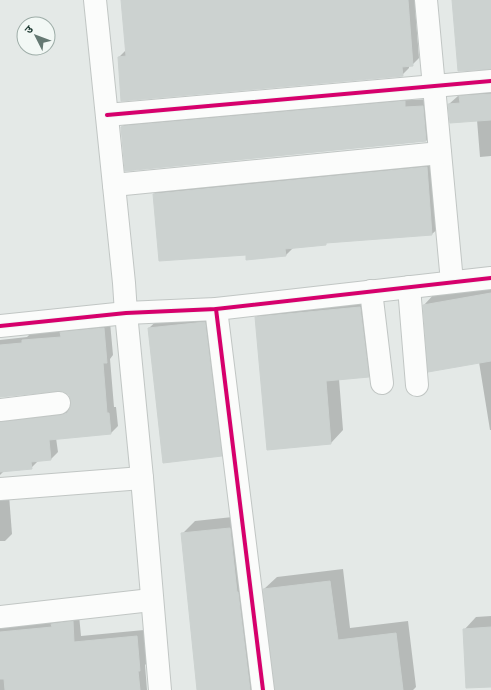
<svg xmlns="http://www.w3.org/2000/svg" width="491" height="690" viewBox="0 0 491 690" font-family="'Public Sans','Noto Sans Devanagari',sans-serif">
	<rect width="100%" height="100%" fill="#e4e9e7"/>
	<g fill="#0003">
		<polygon points="122,0 420,0 420,2 415,7 419,58 412,65 409,66 409,68 402,75 119,57 126,50"/>
		<polygon points="491,86 491,156 480,157 477,120 449,104 458,96 462,95 469,88"/>
		<polygon points="412,94 412,100 430,99 433,133 426,141 126,170 122,127 129,120"/>
		<polygon points="436,158 441,226 432,234 328,242 325,244 294,247 285,256 247,253 154,194 163,185"/>
		<polygon points="491,283 491,430 490,430 479,362 424,305 436,292"/>
		<polygon points="372,295 381,364 368,376 339,379 343,430 331,443 256,318 268,305"/>
		<polygon points="217,310 234,443 221,455 149,328 162,316"/>
		<polygon points="110,322 113,355 110,359 114,407 116,407 118,426 111,433 56,438 58,452 51,459 38,461 31,468 4,471 0,475 0,413 9,416 69,409 71,408 72,402 70,395 64,390 58,390 0,396 0,340 27,337 30,334 63,331 68,326"/>
		<polygon points="0,492 9,495 12,534 5,541 0,541"/>
		<polygon points="242,516 271,690 275,690 198,690 183,533 195,521"/>
		<polygon points="343,569 350,628 408,621 416,687 413,690 276,690 264,589 277,577"/>
		<polygon points="79,615 81,636 144,630 147,663 145,665 147,690 0,690 0,624"/>
		<polygon points="491,616 491,686 464,630 476,617"/>
	</g>
	<g fill="#ccd2d0" stroke="#ccd2d0">
		<polygon points="121,0 408,0 413,66 402,67 403,76 121,101 118,57 126,56"/>
		<polygon points="452,0 491,0 491,69 458,71"/>
		<polygon points="491,94 491,120 450,123 448,104 460,103 459,96"/>
		<polygon points="405,101 405,107 423,106 426,141 125,171 121,127 123,126"/>
		<polygon points="427,167 432,235 326,243 326,245 285,249 286,256 246,260 246,255 159,261 153,194"/>
		<polygon points="491,293 491,361 428,372 423,305"/>
		<polygon points="360,307 369,377 326,381 331,444 267,450 255,317"/>
		<polygon points="205,322 222,456 163,463 148,328"/>
		<polygon points="104,328 107,363 103,363 107,413 109,413 111,434 49,440 51,460 31,462 32,469 0,472 0,422 61,415 67,413 70,408 71,402 69,395 64,392 58,391 0,397 0,345 22,343 22,340 61,337 60,332"/>
		<polygon points="230,528 237,592 238,592 250,690 197,690 181,533"/>
		<polygon points="330,581 338,640 396,633 403,690 275,690 263,589"/>
		<polygon points="73,621 74,642 137,636 140,671 138,671 140,690 5,690 4,679 0,679 0,632 52,627 51,624"/>
		<polygon points="491,627 491,687 466,688 463,629"/>
	</g>
	<g fill="none" stroke-linecap="round" stroke-linejoin="round">
		<defs>
			<g id="minor">
				<polyline points="95,0 124,283 126,313 142,478 160,690"/>
				<polyline points="426,0 452,282"/>
				<polyline points="107,115 491,81"/>
				<polyline points="114,185 440,153"/>
				<polyline points="409,287 417,385"/>
				<polyline points="371,291 382,383"/>
				<polyline points="216,309 263,690"/>
				<polyline points="0,326 126,313 216,309 491,278"/>
				<polyline points="0,410 59,403"/>
				<polyline points="0,489 142,478"/>
				<polyline points="0,617 151,600"/>
			</g>
		</defs>
		<use href="#minor" stroke="#c1c6c4" stroke-width="24"/>
		<use href="#minor" stroke="#fbfcfb" stroke-width="22"/>
		<defs>
			<g id="cycleway">
				<polyline points="107,115 491,81"/>
				<polyline points="216,309 263,690"/>
				<polyline points="0,326 126,313 216,309 491,278"/>
			</g>
		</defs>
		<use href="#cycleway" stroke="#f2f8f5" stroke-width="6"/>
		<use href="#cycleway" stroke="#d6006c" stroke-width="4"/>
	</g>
	<g transform="translate(36 36) rotate(312)"><circle r="19" fill="#f2f8f5" stroke="#9eada8"/>
	<path d="M0-3L7 15L0 10L-7 15Z" fill="#657973"/>
	<text y="-6" font-size="11" font-weight="bold" text-anchor="middle" fill="#213d35">उ</text>
	</g>
</svg>
